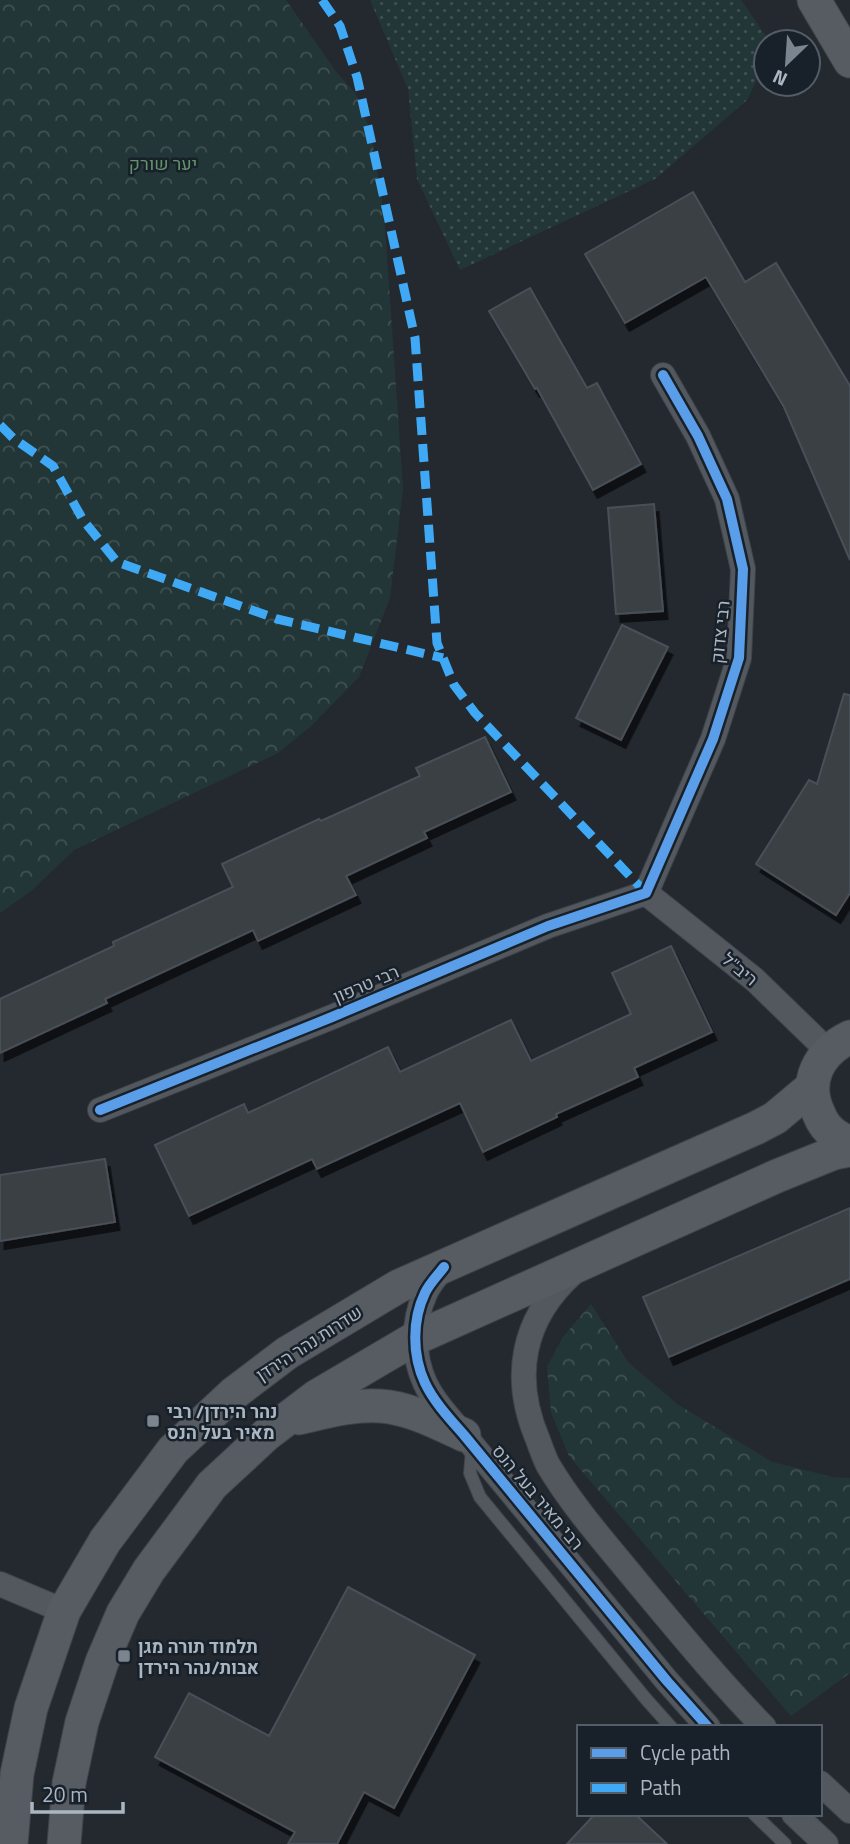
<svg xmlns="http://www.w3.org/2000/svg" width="850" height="1844" viewBox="0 0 850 1844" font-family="'Titillium Web',Heebo,sans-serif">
	<defs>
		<pattern id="grass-dots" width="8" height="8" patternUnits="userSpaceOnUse" patternTransform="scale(1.75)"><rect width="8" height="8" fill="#233637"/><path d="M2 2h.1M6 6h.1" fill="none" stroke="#405152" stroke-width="1.8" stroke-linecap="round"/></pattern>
		<pattern id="forest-crowns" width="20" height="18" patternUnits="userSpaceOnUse" patternTransform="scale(1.75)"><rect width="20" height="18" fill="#233637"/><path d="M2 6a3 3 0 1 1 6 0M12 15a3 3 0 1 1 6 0" fill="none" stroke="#405152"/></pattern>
		<filter id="shadow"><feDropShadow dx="4.5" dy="8" stdDeviation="0" flood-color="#0009"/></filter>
	</defs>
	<rect width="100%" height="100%" fill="#23292f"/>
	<polygon fill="url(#grass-dots)" points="370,0 741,0 770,42 766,42 766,60 747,100 655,179 460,270 417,179 408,89"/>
	<g fill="url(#forest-crowns)">
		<polygon points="0,0 286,0 337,73 356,94 371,133 384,214 403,488 390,598 359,677 310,727 278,753 74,850 31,891 0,913"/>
		<polygon points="591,1304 628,1362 677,1404 772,1462 833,1477 850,1478 850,1673 791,1716 569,1456 551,1412 547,1367 563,1337"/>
	</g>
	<g fill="#3a3f44" stroke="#4a5058" stroke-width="2" filter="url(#shadow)">
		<polygon points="693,192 745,282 776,263 850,386 850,560 784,407 706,277 625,323 585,254"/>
		<polygon points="530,288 587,388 597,383 641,464 593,490 537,388 535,389 489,311"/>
		<polygon points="654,504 663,611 616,614 608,508"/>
		<polygon points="622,625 668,647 621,740 576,718"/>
		<polygon points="844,694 850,695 850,893 836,915 756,864 809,780 817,784"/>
		<polygon points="485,737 511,792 424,832 427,838 346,876 356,895 258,941 253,930 105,999 107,1003 0,1053 0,999 114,946 113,942 233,887 222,864 319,819 321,821 420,776 416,768"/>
		<polygon points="671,946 712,1032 634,1068 638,1077 556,1114 557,1117 483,1152 460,1103 317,1169 312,1159 189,1216 155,1145 244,1104 248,1113 388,1047 400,1072 511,1020 531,1061 631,1014 612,973"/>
		<polygon points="105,1159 115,1222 0,1241 0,1175"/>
		<polygon points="850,1208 850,1279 669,1357 643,1297"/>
		<polygon points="348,1587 475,1655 394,1808 364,1792 337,1844 288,1844 295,1832 155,1757 189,1693 269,1736"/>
		<polygon points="595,1814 635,1814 667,1844 567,1844"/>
	</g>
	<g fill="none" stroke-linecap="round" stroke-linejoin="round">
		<defs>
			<g id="service">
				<polyline points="472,1449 470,1473 480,1497 646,1699 671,1727"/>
				<polyline points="754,1814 785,1844"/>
			</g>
			<g id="minor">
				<polyline points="646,893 713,739 739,658 743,569 727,499 698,436 663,375"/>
				<polyline points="646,893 755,980 828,1051"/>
				<polyline points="100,1110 332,1017 548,926 646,893"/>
				<path d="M444 1267C437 1275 429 1284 425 1294 413 1321 412 1355 425 1383 434 1402 450 1419 464 1435L667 1681 708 1727"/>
				<path d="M574 1272C522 1318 511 1377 538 1440 541 1448 544 1457 548 1465 573 1507 607 1545 638 1583 679 1632 719 1681 764 1727"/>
				<polyline points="0,1584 64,1611"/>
				<polyline points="820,1783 850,1811"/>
				<polyline points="794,1814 826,1844"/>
			</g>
			<g id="secondary">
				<polyline points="814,0 850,61"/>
				<path d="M850 1037C819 1052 803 1081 819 1114 822 1122 828 1130 835 1135 840 1138 845 1141 850 1143"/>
				<path d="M299 1418C325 1412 353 1404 380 1406 410 1408 438 1423 464 1435"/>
				<polyline points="11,1844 17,1774 31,1708 64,1611 105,1541 173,1450 233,1394 287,1353 399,1286 756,1128 775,1118 812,1087"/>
				<polyline points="64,1844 69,1783 82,1722 102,1662 123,1613 149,1570 212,1485 267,1434 317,1396 414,1339 777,1176 834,1153 850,1150"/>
			</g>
		</defs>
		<use href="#service" stroke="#3f4348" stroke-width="14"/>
		<use href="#minor" stroke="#3f4348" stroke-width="26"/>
		<use href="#secondary" stroke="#3f4348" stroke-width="35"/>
		<use href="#service" stroke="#52585e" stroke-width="12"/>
		<use href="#minor" stroke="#52585e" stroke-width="24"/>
		<use href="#secondary" stroke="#575c63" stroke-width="33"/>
		<g stroke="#3fa9f5" stroke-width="9" stroke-dasharray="18 9" stroke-linecap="butt">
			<polyline points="322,0 340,26 357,77 415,338 437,643 454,685 475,713 646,893"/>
			<polyline points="0,425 13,438 53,466 83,520 117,562 277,619 443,658"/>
		</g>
		<defs>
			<g id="cycleway">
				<polyline points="100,1110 332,1017 548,926 646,893 713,739 739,658 743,569 727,499 698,436 663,375"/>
				<path d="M444 1267C438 1275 429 1284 425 1293 412 1320 412 1355 425 1383 434 1402 450 1419 464 1435L667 1681 708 1727"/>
			</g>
		</defs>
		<use href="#cycleway" stroke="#182029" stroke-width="15"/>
		<use href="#cycleway" stroke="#5a9eea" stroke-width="10"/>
	</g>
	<g fill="#7b858f" stroke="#182029" stroke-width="2.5">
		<rect x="146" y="1414" width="14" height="14" rx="3.5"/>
		<rect x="117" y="1649" width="14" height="14" rx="3.5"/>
	</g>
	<g text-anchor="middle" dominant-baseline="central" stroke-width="5" stroke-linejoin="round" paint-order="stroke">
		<g font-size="18" fill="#64926c" stroke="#182029">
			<text x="163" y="163">יער שורק</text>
		</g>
		<g font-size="18" fill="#abb6c3" stroke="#182029">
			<text transform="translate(720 632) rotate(-84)">רבי צדוק</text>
			<text transform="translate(740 969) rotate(40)">ריב"ל</text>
			<text transform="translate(366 984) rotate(-23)">רבי טרפון</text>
			<text transform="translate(309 1343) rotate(-33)">שדרות נהר הירדן</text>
			<text transform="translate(538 1497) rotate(50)">רבי מאיר בעל הנס</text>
		</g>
		<g font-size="18" font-weight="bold" fill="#abb6c3" stroke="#182029" text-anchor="start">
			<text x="167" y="1411">נהר הירדן/ רבי<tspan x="167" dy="21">מאיר בעל הנס</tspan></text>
			<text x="138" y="1646">תלמוד תורה מגן<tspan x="138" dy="21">אבות/נהר הירדן</tspan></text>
		</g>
	</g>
	<rect x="577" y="1725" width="245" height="91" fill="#182029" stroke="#535c67" stroke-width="2"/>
	<rect x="591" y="1748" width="35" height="10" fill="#5a9eea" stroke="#535c67" stroke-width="2"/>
	<text x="640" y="1760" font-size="21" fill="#abb6c3">Cycle path</text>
	<rect x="591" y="1783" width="35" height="10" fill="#3fa9f5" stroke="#535c67" stroke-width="2"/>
	<text x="640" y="1795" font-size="21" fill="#abb6c3">Path</text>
	<g transform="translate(787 63) rotate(205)"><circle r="33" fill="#182029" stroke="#535c67" stroke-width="2"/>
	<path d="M0-5L12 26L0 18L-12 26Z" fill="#7b858f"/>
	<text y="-10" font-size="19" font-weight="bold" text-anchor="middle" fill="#abb6c3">N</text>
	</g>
	<path d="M32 1802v10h91v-10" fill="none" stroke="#abb6c3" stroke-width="3.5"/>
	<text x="42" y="1802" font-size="21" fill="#abb6c3" stroke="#182029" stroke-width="5" paint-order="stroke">20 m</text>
</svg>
